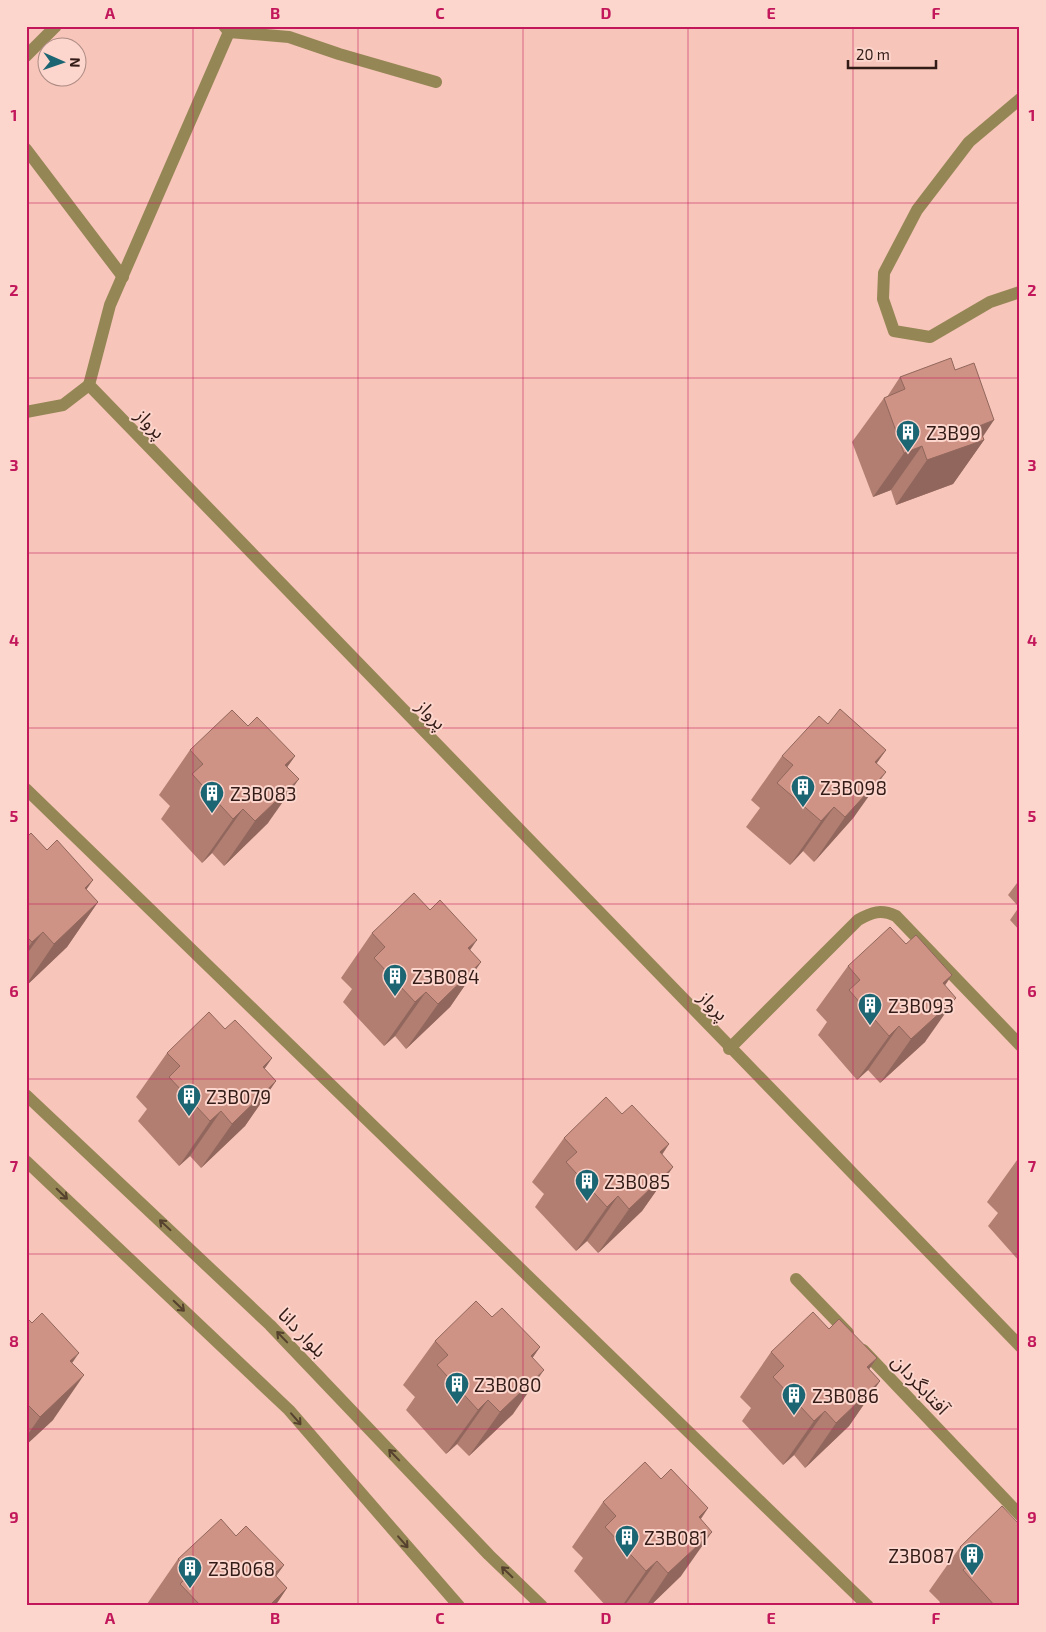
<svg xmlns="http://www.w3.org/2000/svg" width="1046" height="1632" viewBox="0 0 1046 1632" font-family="'Exo 2','Noto Sans Arabic',sans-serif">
	<rect width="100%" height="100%" fill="#f7c5b9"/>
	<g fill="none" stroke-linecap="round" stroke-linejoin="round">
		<g stroke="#958655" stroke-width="12">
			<polyline points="224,26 229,32 110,305 89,385 1020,1346"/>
			<polyline points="229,32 289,37 339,54 436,82"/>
			<polyline points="26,56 56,26"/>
			<polyline points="1020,99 969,142 917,210 884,273 883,299 894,331 930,337 990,302 1020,292"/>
			<polyline points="26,149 123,277"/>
			<polyline points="26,412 63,405 89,385"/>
			<polyline points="26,789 868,1606"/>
			<path d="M729 1049 858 920C872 912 881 909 896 916L1020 1045"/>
			<polyline points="796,1279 848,1333"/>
			<polyline points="863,1350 1020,1515"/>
		</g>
		<g stroke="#958655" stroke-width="12">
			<polyline points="26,1095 270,1325 489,1555 542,1606"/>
			<polyline points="26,1161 289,1410 459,1606"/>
		</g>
	</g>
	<g fill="#b27e72">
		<polygon points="955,370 984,440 953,484 896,505 891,490 873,497 852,442 884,398 887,397 900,377"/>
		<polygon points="828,724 886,750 876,764 854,817 814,862 803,851 790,865 746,827 760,808 751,800 782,756"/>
		<polygon points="248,726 295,756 287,767 268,823 224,866 212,853 202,863 161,819 170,806 159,795 190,750"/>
		<polygon points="26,838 47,850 98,902 67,947 26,986"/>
		<polygon points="1020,879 1020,931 1010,920 1019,907 1008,895"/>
		<polygon points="430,910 481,962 450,1007 406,1049 395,1036 384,1046 343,1002 352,989 341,978 372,933"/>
		<polygon points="906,944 952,975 945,985 925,1042 880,1083 868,1070 857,1080 818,1035 827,1022 816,1010 848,966"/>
		<polygon points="225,1029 272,1058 264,1069 276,1081 245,1126 201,1168 190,1156 179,1166 138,1121 147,1109 136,1097 167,1053"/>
		<polygon points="564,1138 669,1144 662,1155 673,1167 642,1211 598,1253 587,1241 576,1251 535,1207 544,1194 532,1182"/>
		<polygon points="1020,1156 1020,1262 988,1226 998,1213 987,1202"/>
		<polygon points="26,1317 72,1363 53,1420 26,1445"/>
		<polygon points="492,1317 540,1347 532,1358 513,1414 469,1456 457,1444 446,1454 406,1410 415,1397 403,1385 435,1341"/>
		<polygon points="829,1329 877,1358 869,1369 880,1381 849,1426 805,1468 794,1455 783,1465 742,1421 751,1408 740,1397 771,1352"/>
		<polygon points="661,1479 708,1508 701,1519 681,1576 650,1606 606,1606 574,1571 583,1558 572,1547 603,1502"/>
		<polygon points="236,1536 284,1565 276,1576 287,1588 275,1606 149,1606 147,1604 178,1559"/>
		<polygon points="960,1547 1020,1606 938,1606 940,1602 929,1591"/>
	</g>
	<g fill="#91675d">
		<polygon points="994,420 980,441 984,440 953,484 896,505 927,460 979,426"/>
		<polygon points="922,446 891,490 873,497 904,453"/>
		<polygon points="886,750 855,794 875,762"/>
		<polygon points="295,756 264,800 285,765"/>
		<polygon points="886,772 854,817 814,862 845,817"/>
		<polygon points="299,779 268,823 224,866 255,821"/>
		<polygon points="834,807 803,851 790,865 821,821"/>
		<polygon points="243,809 212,853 202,863 233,819"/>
		<polygon points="93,880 62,925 85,888"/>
		<polygon points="98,902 67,947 26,986 26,985 54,944"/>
		<polygon points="43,932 26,955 26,950 32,942"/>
		<polygon points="477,940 446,985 468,948"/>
		<polygon points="481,962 450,1007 406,1049 438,1004"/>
		<polygon points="952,975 921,1020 943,983"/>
		<polygon points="426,992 395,1036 384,1046 415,1002"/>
		<polygon points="956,998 925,1042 880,1083 911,1039"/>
		<polygon points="899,1026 868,1070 857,1080 889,1036"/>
		<polygon points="272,1058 241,1103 263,1067"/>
		<polygon points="276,1081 245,1126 201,1168 232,1124"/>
		<polygon points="221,1111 190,1156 179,1166 210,1121"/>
		<polygon points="669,1144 638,1188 660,1152"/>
		<polygon points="673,1167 642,1211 598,1253 629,1209"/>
		<polygon points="618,1196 587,1241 576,1251 607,1207"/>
		<polygon points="540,1347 509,1392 531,1356"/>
		<polygon points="79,1353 48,1398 70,1361"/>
		<polygon points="877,1358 846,1402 867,1367"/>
		<polygon points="544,1370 513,1414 469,1456 500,1412"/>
		<polygon points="84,1375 53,1420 26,1445 26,1437 40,1417"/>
		<polygon points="880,1381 849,1426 805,1468 836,1423"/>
		<polygon points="488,1400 457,1444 446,1454 478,1410"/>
		<polygon points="825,1411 794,1455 783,1465 814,1421"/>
		<polygon points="708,1508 677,1553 699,1517"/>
		<polygon points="712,1532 681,1576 650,1606 646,1606 668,1573"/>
		<polygon points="657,1561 625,1605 622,1606 646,1571"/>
		<polygon points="284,1565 255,1606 274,1574"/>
		<polygon points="287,1588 275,1606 269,1606"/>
	</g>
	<g fill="#cf9385" stroke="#91675d">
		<polygon points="951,358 955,370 974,363 994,420 979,426 984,440 927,460 922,446 904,453 884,398 905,389 900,377"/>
		<polygon points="840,709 886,750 875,762 886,772 845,817 834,807 821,821 777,783 793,765 782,756 819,716 828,724"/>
		<polygon points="232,710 248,726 257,717 295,756 285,765 299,779 255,821 243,809 233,819 192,774 203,764 190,750"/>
		<polygon points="31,833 47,850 57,840 93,880 85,888 98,902 54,944 43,932 32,942 26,936 26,838"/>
		<polygon points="414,893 430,910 440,900 477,940 468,948 481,962 438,1004 426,992 415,1002 374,958 385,947 372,933"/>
		<polygon points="890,927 906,944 916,935 952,975 943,983 956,998 911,1039 899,1026 889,1036 849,990 860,980 848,966"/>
		<polygon points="209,1012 225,1029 235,1020 272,1058 263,1067 276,1081 232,1124 221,1111 210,1121 169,1077 180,1066 167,1053"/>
		<polygon points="606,1097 622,1114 632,1105 669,1144 660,1152 673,1167 629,1209 618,1196 607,1207 566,1162 577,1152 564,1138"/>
		<polygon points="476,1301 492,1317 502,1308 540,1347 531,1356 544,1370 500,1412 488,1400 478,1410 437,1365 448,1355 435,1341"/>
		<polygon points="813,1312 829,1329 839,1319 877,1358 867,1367 880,1381 836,1423 825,1411 814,1421 773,1377 784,1366 771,1352"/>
		<polygon points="42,1313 79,1353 70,1361 84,1375 40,1417 28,1405 26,1407 26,1317 32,1323"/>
		<polygon points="645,1462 661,1479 671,1469 708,1508 699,1517 712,1532 668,1573 657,1561 646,1571 605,1527 616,1516 603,1502"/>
		<polygon points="1002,1506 1018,1523 1020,1521 1020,1606 1015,1606 1014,1605 1013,1606 995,1606 963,1570 974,1560 960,1547"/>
		<polygon points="221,1519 236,1536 246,1526 284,1565 274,1574 287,1588 269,1606 201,1606 180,1584 191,1573 178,1559"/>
	</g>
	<defs><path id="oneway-shaft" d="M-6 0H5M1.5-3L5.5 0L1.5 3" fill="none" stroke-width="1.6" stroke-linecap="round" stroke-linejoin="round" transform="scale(1.25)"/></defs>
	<g stroke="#55412d">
		<use href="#oneway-shaft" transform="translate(62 1194) rotate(44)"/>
		<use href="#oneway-shaft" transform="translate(165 1225) rotate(-137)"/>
		<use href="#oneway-shaft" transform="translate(179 1306) rotate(44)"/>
		<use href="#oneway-shaft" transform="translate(282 1337) rotate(-134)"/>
		<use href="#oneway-shaft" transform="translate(296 1419) rotate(49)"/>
		<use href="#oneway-shaft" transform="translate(394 1455) rotate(-134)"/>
		<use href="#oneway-shaft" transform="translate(403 1542) rotate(49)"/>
		<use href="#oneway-shaft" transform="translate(507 1572) rotate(-136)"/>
	</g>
	<path fill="none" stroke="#c2185b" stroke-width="1" stroke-opacity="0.55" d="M193 26V1606M358 26V1606M523 26V1606M688 26V1606M853 26V1606M26 203H1020M26 378H1020M26 553H1020M26 728H1020M26 904H1020M26 1079H1020M26 1254H1020M26 1429H1020"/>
	<defs>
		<symbol id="building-pin" viewBox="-11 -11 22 30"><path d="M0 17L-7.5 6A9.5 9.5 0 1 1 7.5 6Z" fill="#1c6573" stroke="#fcd5cc"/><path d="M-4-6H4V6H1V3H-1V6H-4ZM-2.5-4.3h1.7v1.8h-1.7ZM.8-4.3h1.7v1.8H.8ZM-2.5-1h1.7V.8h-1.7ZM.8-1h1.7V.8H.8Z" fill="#fff"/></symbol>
	</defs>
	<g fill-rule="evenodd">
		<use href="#building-pin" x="894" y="418" width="28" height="38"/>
		<use href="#building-pin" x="789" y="773" width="28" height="38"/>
		<use href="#building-pin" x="198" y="779" width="28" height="38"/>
		<use href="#building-pin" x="381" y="962" width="28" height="38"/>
		<use href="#building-pin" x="856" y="991" width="28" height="38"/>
		<use href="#building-pin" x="175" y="1082" width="28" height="38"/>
		<use href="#building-pin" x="573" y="1167" width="28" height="38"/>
		<use href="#building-pin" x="443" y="1370" width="28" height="38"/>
		<use href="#building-pin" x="780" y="1381" width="28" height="38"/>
		<use href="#building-pin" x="613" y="1523" width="28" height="38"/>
		<use href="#building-pin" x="958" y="1541" width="28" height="38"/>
		<use href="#building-pin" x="176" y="1554" width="28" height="38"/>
	</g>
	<g text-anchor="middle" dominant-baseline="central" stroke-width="4" stroke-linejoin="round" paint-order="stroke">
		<g font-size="19" fill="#331c17" stroke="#fcd5cc">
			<text transform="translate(151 423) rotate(46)">پرواز</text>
			<text transform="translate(432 714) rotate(46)">پرواز</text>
			<text transform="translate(714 1005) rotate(46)">پرواز</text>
			<text transform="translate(303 1332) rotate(46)">بلوار دانا</text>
			<text transform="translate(921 1384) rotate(47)">آفتابگردان</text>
		</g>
		<g font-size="19" fill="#331c17" stroke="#fcd5cc" text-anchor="start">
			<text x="926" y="432">Z3B99</text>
			<text x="820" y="787">Z3B098</text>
			<text x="230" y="793">Z3B083</text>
			<text x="412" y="976">Z3B084</text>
			<text x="888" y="1005">Z3B093</text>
			<text x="206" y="1096">Z3B079</text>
			<text x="604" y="1181">Z3B085</text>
			<text x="474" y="1384">Z3B080</text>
			<text x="812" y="1395">Z3B086</text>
			<text x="644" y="1537">Z3B081</text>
			<text x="954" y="1555" text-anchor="end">Z3B087</text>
			<text x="208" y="1568">Z3B068</text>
		</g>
	</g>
	<rect width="1046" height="1632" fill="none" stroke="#fcd5cc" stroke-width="55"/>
	<g transform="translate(62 62) rotate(92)"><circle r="24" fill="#fcd5cc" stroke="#ac8b84"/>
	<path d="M0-4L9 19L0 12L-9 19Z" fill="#1c6573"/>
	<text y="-8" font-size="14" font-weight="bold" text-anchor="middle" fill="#331c17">N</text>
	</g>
	<path d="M848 60v8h88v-8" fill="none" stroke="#331c17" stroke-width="2.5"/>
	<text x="856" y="60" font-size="15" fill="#331c17" stroke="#fcd5cc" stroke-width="4" paint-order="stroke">20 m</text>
	<rect x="28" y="28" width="990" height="1576" fill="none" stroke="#c2185b" stroke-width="2"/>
	<g font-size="16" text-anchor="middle" font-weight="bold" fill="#c2185b">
		<text x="110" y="19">A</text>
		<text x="275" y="19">B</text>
		<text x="440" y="19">C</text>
		<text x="606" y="19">D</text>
		<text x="771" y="19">E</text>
		<text x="936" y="19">F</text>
		<text x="14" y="121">1</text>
		<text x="1032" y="121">1</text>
		<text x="14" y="296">2</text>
		<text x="1032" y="296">2</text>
		<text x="14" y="471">3</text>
		<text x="1032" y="471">3</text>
		<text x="14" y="646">4</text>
		<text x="1032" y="646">4</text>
		<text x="14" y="822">5</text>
		<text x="1032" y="822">5</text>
		<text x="14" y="997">6</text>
		<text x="1032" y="997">6</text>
		<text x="14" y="1172">7</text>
		<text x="1032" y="1172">7</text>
		<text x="14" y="1347">8</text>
		<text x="1032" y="1347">8</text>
		<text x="14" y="1523">9</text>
		<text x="1032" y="1523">9</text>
		<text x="110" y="1624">A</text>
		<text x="275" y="1624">B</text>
		<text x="440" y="1624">C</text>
		<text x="606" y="1624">D</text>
		<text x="771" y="1624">E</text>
		<text x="936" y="1624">F</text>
	</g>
</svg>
